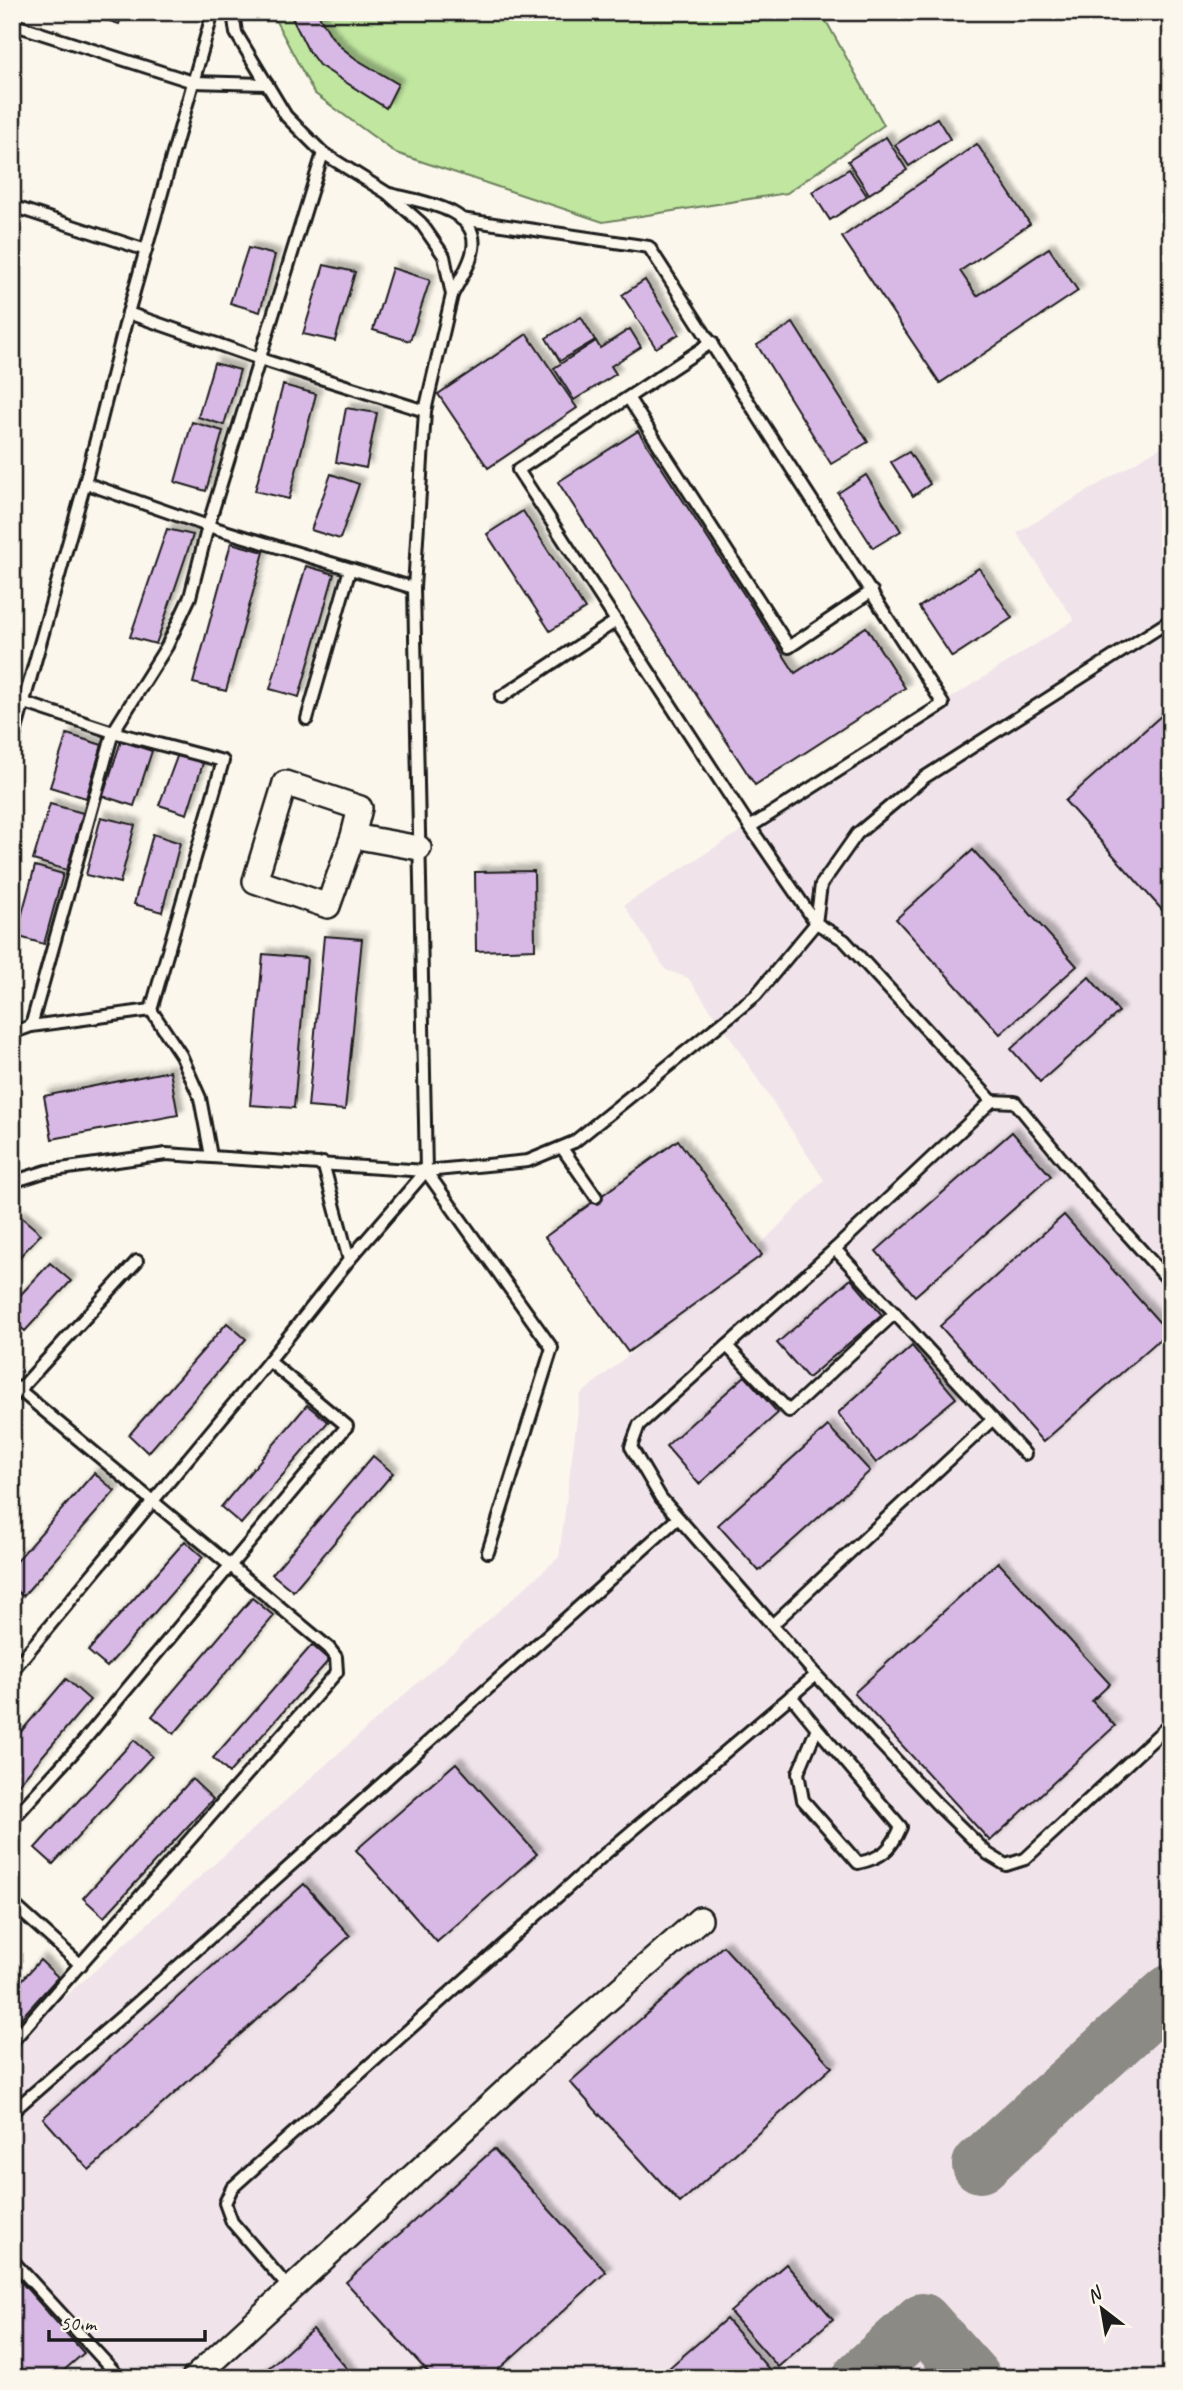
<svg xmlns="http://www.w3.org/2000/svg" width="1183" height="2390" viewBox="0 0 1183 2390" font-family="Caveat,sans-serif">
	<defs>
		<filter id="shadow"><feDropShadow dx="5.5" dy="-5.5" stdDeviation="2" flood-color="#0004"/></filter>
	</defs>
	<rect width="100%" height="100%" fill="#fbf7ec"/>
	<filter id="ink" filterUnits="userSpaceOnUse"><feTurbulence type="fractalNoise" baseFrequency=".0143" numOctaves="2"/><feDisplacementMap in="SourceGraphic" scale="14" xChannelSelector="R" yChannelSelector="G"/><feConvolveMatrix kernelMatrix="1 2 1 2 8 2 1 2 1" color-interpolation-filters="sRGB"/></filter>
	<g filter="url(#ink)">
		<polygon fill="#f0e4ea" points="1171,441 1171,2378 12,2378 12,2044 559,1557 580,1395 753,1252 824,1180 730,1037 688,978 666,970 624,905 1074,620 1017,533"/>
		<polygon fill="#c0e6a0" stroke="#6e815e" stroke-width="2" points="271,12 821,12 884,125 787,193 603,222 396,153 314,93"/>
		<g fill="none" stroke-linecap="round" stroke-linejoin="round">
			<g stroke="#8c8a84" stroke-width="56">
				<polyline points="980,2165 1171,1992"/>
				<polyline points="860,2378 922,2321 973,2378"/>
			</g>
		</g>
		<g fill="#d8b8e5" stroke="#1c1c1c" stroke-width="2" filter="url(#shadow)">
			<polygon points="89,12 123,12 119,24 88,14"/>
			<polygon points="289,12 317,12 331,36 341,47 356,59 398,84 386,108 319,65 308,50"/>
			<polygon points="937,118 950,139 909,166 895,145"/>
			<polygon points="886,137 907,170 869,194 848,161"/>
			<polygon points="977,144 1030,224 960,271 977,296 1049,248 1078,291 940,383 842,237"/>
			<polygon points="849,169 867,196 830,220 812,192"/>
			<polygon points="248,248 275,255 260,312 230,303"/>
			<polygon points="324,265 355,272 335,341 303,334"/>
			<polygon points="392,268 430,280 410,341 373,330"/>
			<polygon points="645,280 679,334 656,348 622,295"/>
			<polygon points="581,317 595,340 560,361 546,338"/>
			<polygon points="793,323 868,442 831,464 757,345"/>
			<polygon points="630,329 641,347 611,366 616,374 574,400 554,368 596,341 600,348"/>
			<polygon points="527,334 577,408 488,468 438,394"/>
			<polygon points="214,363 240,370 224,425 198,417"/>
			<polygon points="283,385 316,394 289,499 255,491"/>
			<polygon points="346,408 377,413 366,468 336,462"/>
			<polygon points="192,422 223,431 206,491 175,482"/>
			<polygon points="638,431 795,673 866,627 905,688 755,785 558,482"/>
			<polygon points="909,452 930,484 913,496 891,462"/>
			<polygon points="331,474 359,484 340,539 311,530"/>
			<polygon points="866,475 901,531 873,548 838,493"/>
			<polygon points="523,511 585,609 550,631 487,534"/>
			<polygon points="167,529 193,535 156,644 130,637"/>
			<polygon points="231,543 264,552 226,691 193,683"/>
			<polygon points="306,566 334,574 299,697 270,689"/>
			<polygon points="979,568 1012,618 952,657 919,607"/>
			<polygon points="1171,707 1171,920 1065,801"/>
			<polygon points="67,734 102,745 86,798 50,787"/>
			<polygon points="121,741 152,751 134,806 103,796"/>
			<polygon points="178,754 203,763 187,814 159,805"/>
			<polygon points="50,804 83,813 67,870 33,860"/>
			<polygon points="101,817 135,825 120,883 86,875"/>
			<polygon points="153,834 180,843 162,912 134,904"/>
			<polygon points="973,850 1077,966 1000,1034 896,919"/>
			<polygon points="35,866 63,874 44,944 16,936"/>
			<polygon points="534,871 535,949 476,951 475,872"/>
			<polygon points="324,936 362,939 345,1110 308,1107"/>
			<polygon points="263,954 307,958 294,1108 250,1105"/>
			<polygon points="1089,977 1119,1012 1040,1082 1011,1049"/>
			<polygon points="170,1071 178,1115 52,1139 44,1096"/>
			<polygon points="1012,1132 1051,1176 915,1296 876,1251"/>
			<polygon points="678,1140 762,1255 628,1352 545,1237"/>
			<polygon points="1064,1215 1168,1332 1043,1442 940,1326"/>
			<polygon points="20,1216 41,1234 12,1265 12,1224"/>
			<polygon points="50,1263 71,1281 25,1331 12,1320 12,1304"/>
			<polygon points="851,1279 882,1315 808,1378 777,1343"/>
			<polygon points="227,1323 246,1339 148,1453 129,1435"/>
			<polygon points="912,1346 956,1398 876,1463 838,1413"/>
			<polygon points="745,1376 778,1413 699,1484 666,1446"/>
			<polygon points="307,1405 328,1422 241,1524 221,1507"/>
			<polygon points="828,1426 870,1471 759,1571 718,1525"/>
			<polygon points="373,1456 393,1473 293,1591 272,1574"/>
			<polygon points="94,1473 115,1491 23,1596 12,1587 12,1566"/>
			<polygon points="185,1541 203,1557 107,1667 88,1651"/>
			<polygon points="998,1562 1110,1684 1092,1701 1115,1726 990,1841 854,1693"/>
			<polygon points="252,1598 274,1616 174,1734 152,1716"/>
			<polygon points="312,1645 329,1660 229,1773 213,1758"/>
			<polygon points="66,1679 90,1700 12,1792 12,1742"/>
			<polygon points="134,1740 152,1756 53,1864 35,1848"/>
			<polygon points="456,1763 537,1854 437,1942 356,1850"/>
			<polygon points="192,1779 213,1799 104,1917 83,1898"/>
			<polygon points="304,1884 350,1936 89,2170 43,2118"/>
			<polygon points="723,1946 832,2067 680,2203 570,2082"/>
			<polygon points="40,1960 58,1977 12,2028 12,1991"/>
			<polygon points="494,2149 606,2272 489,2378 433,2378 346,2282"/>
			<polygon points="786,2264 833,2319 778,2367 730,2312"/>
			<polygon points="12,2272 84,2353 55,2378 18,2378 12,2371"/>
			<polygon points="726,2319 773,2374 769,2378 679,2378 670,2367"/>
			<polygon points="313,2329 355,2378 257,2378"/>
		</g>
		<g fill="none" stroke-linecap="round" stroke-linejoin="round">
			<defs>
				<g id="lane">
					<polyline points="12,24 193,82 267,84"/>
					<path d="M390 194C418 201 480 208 473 249 471 264 459 281 452 295"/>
					<polyline points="12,206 146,250"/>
					<polyline points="461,219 649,247 943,704 750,827"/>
					<polyline points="128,313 260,359 425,411"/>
					<polyline points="629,399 789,647 872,591"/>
					<polyline points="85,483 208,526 414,588"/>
					<polyline points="501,697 616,621"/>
					<polyline points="25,703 113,732 223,761 151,1010"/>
					<polyline points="307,719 350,569"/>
					<polyline points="12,744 85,483 128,313 213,12"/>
					<polyline points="31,1026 113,732 167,646 190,597 208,526 323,153"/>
					<polyline points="12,1033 31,1026 151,1010 181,1055 200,1098 211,1156"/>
					<polyline points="992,1101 1015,1102 1090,1193 1171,1283"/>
					<polyline points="562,1148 596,1197"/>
					<polyline points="323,1163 349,1260"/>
					<polyline points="426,1171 552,1348 488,1552"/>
					<polyline points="12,1182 47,1171 166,1154 426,1171 528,1161 574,1142 756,995 816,923 821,885 857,834 925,777 1171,620"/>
					<polyline points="835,1249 1025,1454"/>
					<polyline points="727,1346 789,1411 895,1313"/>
					<polyline points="12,1384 329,1648 336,1657 337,1672 12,2042"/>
					<polyline points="12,1398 137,1261"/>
					<polyline points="773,1624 993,1419"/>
					<polyline points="12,1671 269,1361 349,1260 426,1171 414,588 425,411 452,295 444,256 421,223 387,193 323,153 286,116 236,33 233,12"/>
					<polyline points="816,1675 937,1804 988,1854 1006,1865 1025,1859 1171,1723"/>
					<path d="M791 1696 817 1728 798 1773 803 1800 858 1863C882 1858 891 1850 901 1827L817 1728"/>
					<polyline points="12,1820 81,1744 347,1426 269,1361"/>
					<polyline points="12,1903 81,1965"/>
					<polyline points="12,2112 136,2004 678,1518"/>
					<polyline points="12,2260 120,2378"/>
					<polyline points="289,2288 232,2222 225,2203 232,2188 606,1853 816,1675 661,1498 631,1447 639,1425 835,1249 992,1101 844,940 816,923 750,827 518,470 712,342"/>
				</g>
				<g id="street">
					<polyline points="353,836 360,808 285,783 255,881 328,906 353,836 419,848"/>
					<polyline points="194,2378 539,2060 700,1919"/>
				</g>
			</defs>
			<use href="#lane" stroke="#1c1c1c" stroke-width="16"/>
			<use href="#street" stroke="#1c1c1c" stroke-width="28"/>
			<use href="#lane" stroke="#fbf7ec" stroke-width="10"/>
			<use href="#street" stroke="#fbf7ec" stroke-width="23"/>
		</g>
	</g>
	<rect width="1183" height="2390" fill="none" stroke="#fbf7ec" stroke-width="42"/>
	<rect x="21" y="21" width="1141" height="2348" fill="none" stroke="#1c1c1c" stroke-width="2.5" filter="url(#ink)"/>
	<g transform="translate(1102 2309) rotate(329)" stroke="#fbf7ec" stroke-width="5" paint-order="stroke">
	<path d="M0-5L12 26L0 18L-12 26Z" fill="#1c1c1c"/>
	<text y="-10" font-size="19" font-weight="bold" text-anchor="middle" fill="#1c1c1c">N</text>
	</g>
	<path d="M49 2330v10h156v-10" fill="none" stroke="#1c1c1c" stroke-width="3.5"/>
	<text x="60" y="2330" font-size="21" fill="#1c1c1c" stroke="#fbf7ec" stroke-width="5" paint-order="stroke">50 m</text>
</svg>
